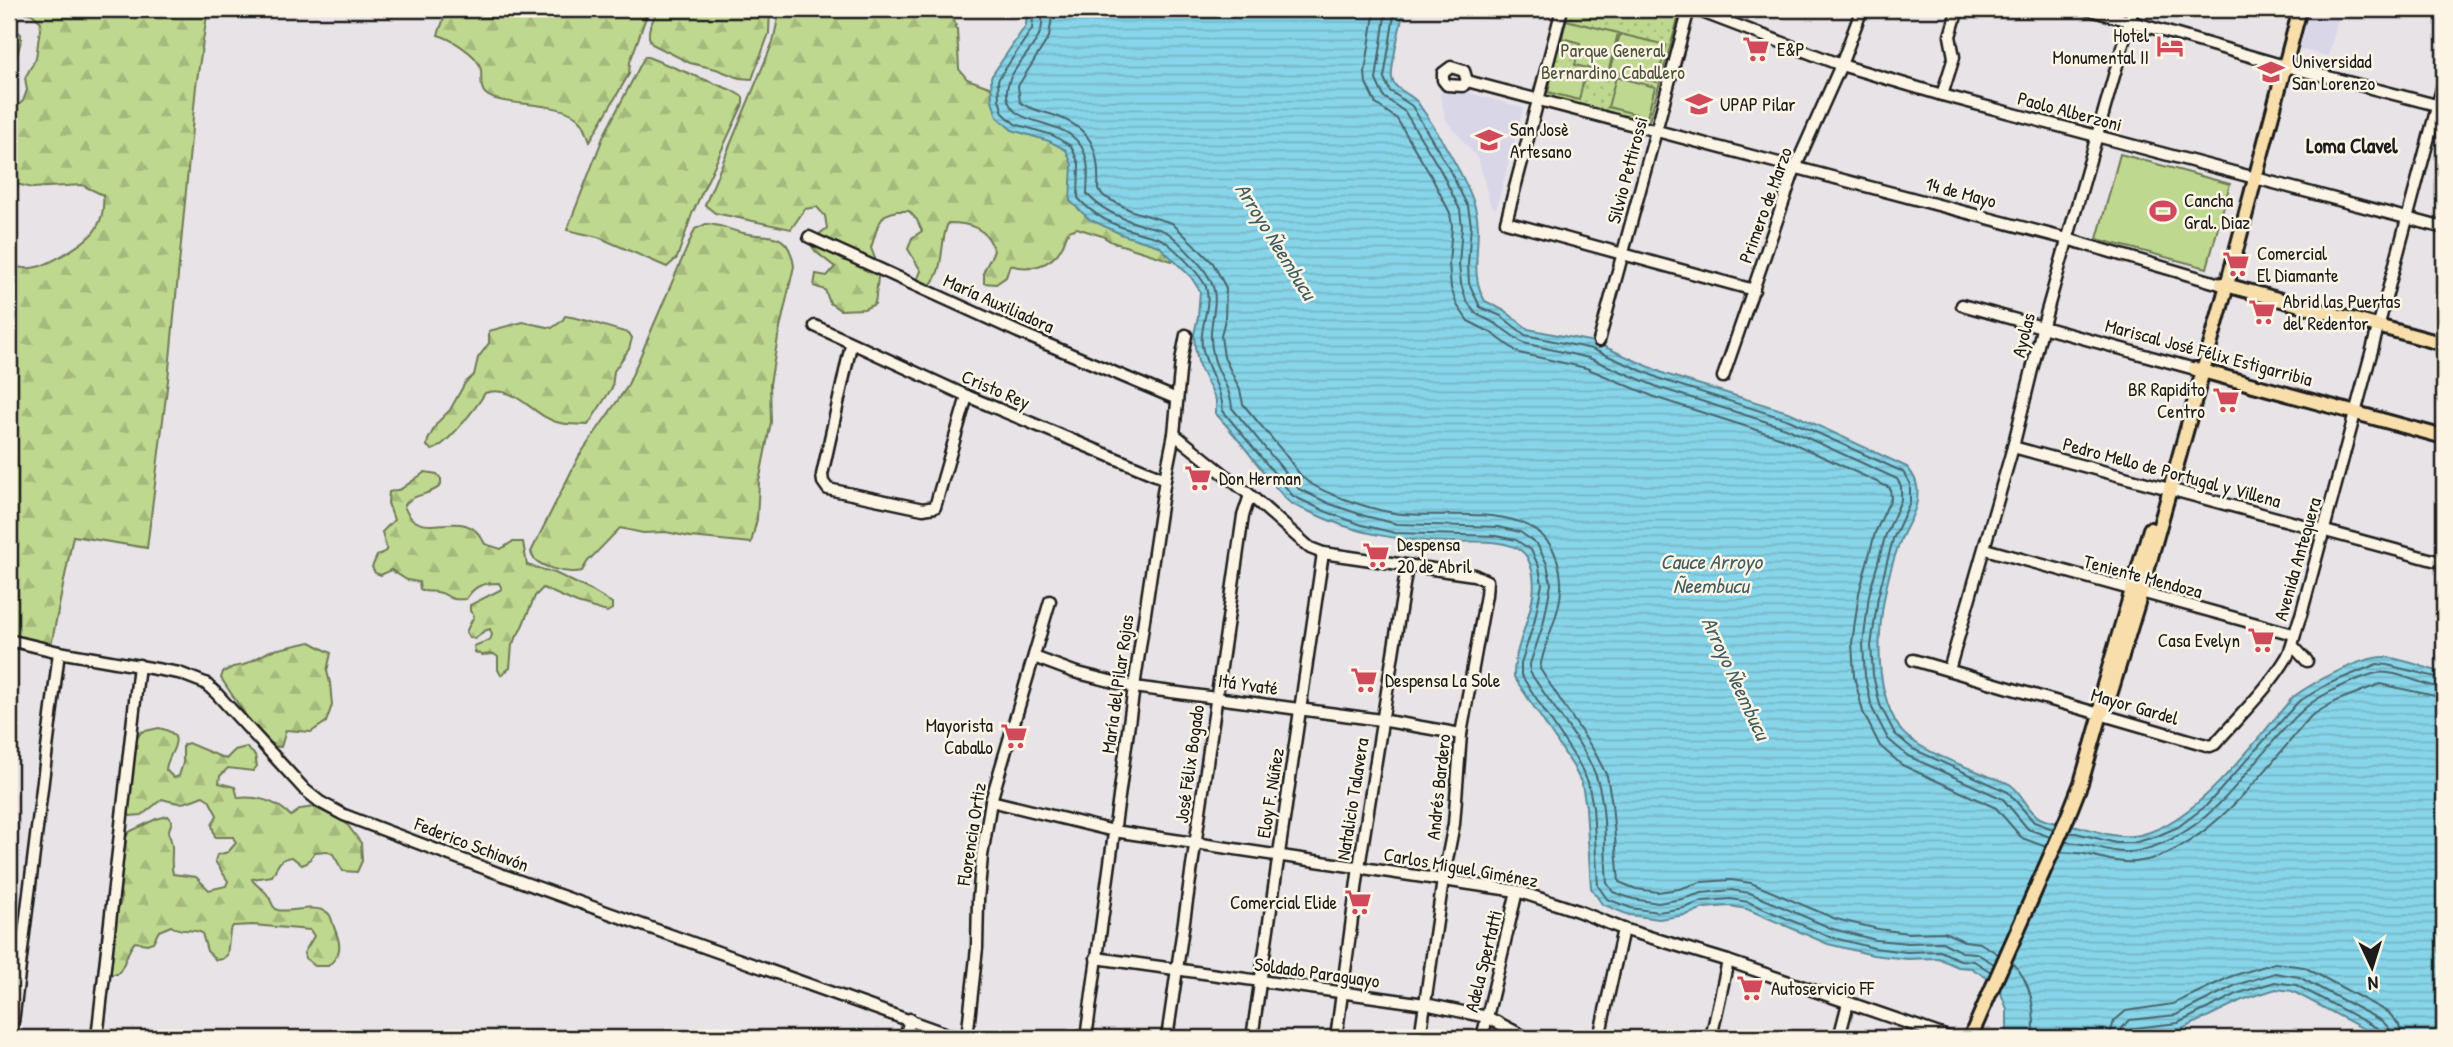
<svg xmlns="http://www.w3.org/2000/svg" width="2453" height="1047" viewBox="0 0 2453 1047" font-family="'Patrick Hand',sans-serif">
	<defs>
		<pattern id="grass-dots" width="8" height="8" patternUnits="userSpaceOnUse" patternTransform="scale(1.75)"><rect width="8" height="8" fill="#bfd88f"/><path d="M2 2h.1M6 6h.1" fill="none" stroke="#a4b97b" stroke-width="1.8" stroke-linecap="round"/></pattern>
		<pattern id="forest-firs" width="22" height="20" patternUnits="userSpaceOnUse" patternTransform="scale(1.75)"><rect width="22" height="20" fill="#bfd88f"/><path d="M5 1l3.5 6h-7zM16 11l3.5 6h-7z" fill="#a4b97b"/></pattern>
		<pattern id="wetland-marsh" width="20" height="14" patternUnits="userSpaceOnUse" patternTransform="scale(1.75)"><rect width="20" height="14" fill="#bfd88f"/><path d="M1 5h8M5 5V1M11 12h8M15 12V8" fill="none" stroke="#a4b97b"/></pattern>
		<pattern id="water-rules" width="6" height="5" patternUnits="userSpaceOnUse" patternTransform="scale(1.75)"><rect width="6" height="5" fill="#88d4e8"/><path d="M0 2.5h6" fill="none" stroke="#75b5c6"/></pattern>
	</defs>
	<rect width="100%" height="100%" fill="#e7e3e7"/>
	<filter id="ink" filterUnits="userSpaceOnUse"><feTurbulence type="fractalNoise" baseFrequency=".0143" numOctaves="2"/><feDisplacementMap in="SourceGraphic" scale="14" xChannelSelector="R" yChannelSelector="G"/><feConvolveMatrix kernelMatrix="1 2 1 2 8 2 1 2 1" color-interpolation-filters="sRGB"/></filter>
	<g filter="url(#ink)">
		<g fill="#d9d6e8">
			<polygon points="2310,9 2341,9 2328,56 2299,49"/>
			<polygon points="1442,85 1523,108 1496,209 1490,204 1479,160 1446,120 1440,95"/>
		</g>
		<polygon fill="url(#grass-dots)" stroke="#6e7a56" stroke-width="2" points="1567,9 1665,9 1680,12 1648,124 1543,96"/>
		<g fill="url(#forest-firs)" stroke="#6e7a56" stroke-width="2">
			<path d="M10 9H208L196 86 168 380 147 548 73 536 51 646 9 636V265C16 267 23 269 31 268 47 267 90 241 97 227 103 217 104 206 103 195L82 185 32 188 9 182V113L23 101 27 90 25 78 36 58 41 22 32 14Z"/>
			<path d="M445 9H458L465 14 496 18 517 9H649L630 62 629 74 590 141C587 134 586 127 581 121 562 98 495 109 484 92 479 85 483 74 480 66 476 54 450 38 438 35L444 18Z"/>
			<path d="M659 9H770L769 33 752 79 739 78 716 69 690 63 652 44C644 32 653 20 659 9Z"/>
			<path d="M780 9H950L957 29 959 69 967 79 989 87 1028 115 1178 250 1172 261 1112 242 1102 236 1077 228 1069 231C1065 237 1065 241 1062 247 1051 267 1029 271 1010 265L1006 277 996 284 984 283V271L994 251C988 228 970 223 948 223 938 247 947 272 925 290L916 282 921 271 908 249 912 238 922 231 917 220 909 211H896L885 215 878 225 871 248 879 269 875 304 864 309 840 310 830 303 825 290 814 286 816 274 827 276 835 267 816 252 809 242 827 228 825 216 817 207 805 209 791 229 715 213 705 205 773 42Z"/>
			<polygon points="645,56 731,90 743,97 743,104 692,214 677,258 667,267 598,237 567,230 604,135"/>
			<path d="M706 224C719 224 727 229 739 232 768 240 788 227 794 266L778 337 770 384 771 422 759 482 757 519 751 543 690 537 666 532 643 533 620 528 588 561 582 571C569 575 533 567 531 552L579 456 627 387 695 229Z"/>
			<path d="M565 316C589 319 606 328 629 333L632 338 629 349 614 371 612 388 588 425C579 424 569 425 560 423 532 417 516 383 485 393 478 405 446 447 432 450L427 446 428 440 437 423 450 410 465 383 474 375 478 358 489 343V331L523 322 552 328 562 321Z"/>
			<path d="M425 472 437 474 441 479V485C430 497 413 492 404 506 420 549 464 499 485 544L501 549 512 542H523L527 565 555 573 592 591 612 603V609L607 612 577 603 543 588 535 596 521 629 512 645 510 668 501 675 498 670V657L494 654 482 655 475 652 474 646 490 640 492 635 490 629 484 631 475 639 469 637 466 632 474 616 470 611V605L502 589 499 583C483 583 475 585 466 599 445 601 451 594 437 592 429 590 427 594 420 589L419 582 407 580 391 570 381 575 375 573 372 567 377 556 387 550 382 532 394 520 388 503 389 492 401 489Z"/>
			<polygon points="310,642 331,653 327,671 330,683 332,705 326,722 311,732 286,730 281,747 269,746 252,725 221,678 223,672 233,667 244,665 270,651"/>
			<path d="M159 728C192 735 166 754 166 770L174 778 179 776 183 763V745L188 743 226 759 235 750 246 747 255 755 257 766 253 771 228 768 220 776 219 783 235 787 238 798C258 796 277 802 291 816L301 809 314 807 346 823 361 843 362 861 357 872 343 871 333 854 327 851 315 852 307 863 302 865 292 857C279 858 278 866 272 876L252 879C256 887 264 888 268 896 273 902 270 905 277 910 292 913 308 905 322 910 332 913 331 919 334 927 341 944 343 953 328 966H315L305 958 304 953 314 936 310 930 253 925 233 926 230 931 227 955 222 959 216 960 207 951 202 933C192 928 181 933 171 926L159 931 153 942 147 944 135 942C126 951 126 966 117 974H110C104 965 104 934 109 923 114 911 125 905 120 891L114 888 125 849 126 837 129 832 156 819 168 816 172 821 168 833C176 847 169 859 173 874L196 877 209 890 226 886 228 881 215 861 217 855 228 852 236 843 233 837H215L212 825 217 815 209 800 203 796C182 804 183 805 162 799L142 815 130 816 127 811 134 743 141 732Z"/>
		</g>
		<polygon fill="url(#wetland-marsh)" stroke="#6e7a56" stroke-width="2" points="9,26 21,34 21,40 9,86"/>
		<g fill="#bfd88f" stroke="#6e7a56" stroke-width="2">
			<polygon points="1566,20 1618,33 1608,73 1575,65 1580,43 1562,38"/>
			<polygon points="1620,34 1666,45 1657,82 1610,70"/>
			<polygon points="1553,70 1584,78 1579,100 1548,92"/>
			<polygon points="1616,77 1655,87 1647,117 1608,107"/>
			<polygon points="2120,154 2230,184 2207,268 2097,239"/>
		</g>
		<path fill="url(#water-rules)" stroke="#5d8a96" stroke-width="2" d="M1027 9H1401L1403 14C1400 28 1390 68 1392 78 1394 91 1411 93 1418 103 1433 124 1469 183 1475 207 1484 239 1467 271 1485 301L1505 311 1528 329 1594 342 1665 374 1791 413 1907 467C1916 478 1919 486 1917 500 1916 513 1906 527 1901 539 1880 593 1866 678 1900 729 1914 749 1965 766 1988 776 1995 779 2006 781 2012 786 2023 794 2028 812 2040 818 2053 825 2067 823 2081 827 2097 831 2115 838 2133 836 2193 829 2255 741 2293 697 2312 683 2362 656 2385 657 2404 659 2425 668 2444 673V1038H2381L2292 991 2276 989 2242 1000 2180 1030 2113 1038H2007V1009L2000 991 1997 984 1971 968 1958 967 1938 958 1907 959 1873 955 1828 944 1747 909 1730 906 1704 908 1686 915 1659 919 1629 915 1602 904 1591 888 1586 807 1582 784 1573 766 1514 677C1513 638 1547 598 1528 559 1518 537 1470 542 1449 542 1399 541 1356 534 1310 512 1303 509 1293 506 1287 500 1262 473 1242 441 1216 414V400L1199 366 1195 347 1194 334 1198 317 1200 291 1191 277 1159 246 1123 235 1089 219 1070 201 1072 165 1066 150 1049 141 1012 130 997 117 992 100 991 77 1026 25Z"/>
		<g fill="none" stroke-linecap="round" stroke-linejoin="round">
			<g stroke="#47666e" stroke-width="2">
				<path d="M1034 9 1032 29 998 80 999 99 1003 113 1015 124 1052 135 1071 146 1079 164 1078 198C1093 215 1114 226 1137 232 1145 235 1155 236 1163 240 1174 247 1201 275 1206 287 1212 306 1199 327 1202 346 1206 369 1222 388 1223 411L1293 496 1327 512 1362 525 1395 533 1496 536 1516 540 1531 550 1539 567 1542 584 1534 623 1521 663V675L1578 762 1588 782 1593 807 1598 886 1607 899 1631 908 1658 912 1684 908 1703 901 1731 899 1748 902 1830 937 1874 948 1907 952 1940 951 1960 960 1974 961 1991 972"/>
				<path d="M1042 9C1042 16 1043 24 1041 30 1034 53 1005 71 1007 95 1011 134 1078 111 1087 162 1089 172 1087 184 1087 194 1101 210 1122 219 1142 225 1150 227 1160 228 1168 233 1176 238 1184 248 1191 255 1236 299 1201 312 1214 358 1219 376 1231 389 1232 408L1299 489 1330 504 1365 516 1397 524 1498 527 1520 532 1537 544 1547 564 1551 584 1543 625 1530 664V672C1549 703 1586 746 1597 779 1607 811 1604 850 1607 883L1613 892 1633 899 1658 903 1682 899 1702 893 1731 890 1750 893 1833 929 1876 940 1908 943 1942 942 1962 952 1976 953 1994 964"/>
				<path d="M1053 9 1049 37 1018 86 1020 102C1028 109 1040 111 1050 114 1092 127 1100 149 1098 190L1105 197 1132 211 1172 223 1213 263 1226 288 1225 319 1221 336 1224 357 1240 390 1243 404C1256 420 1270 436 1284 453 1291 461 1298 475 1307 481 1326 495 1378 512 1402 514 1460 519 1556 496 1561 581 1563 611 1544 640 1540 669L1594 751 1607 776 1612 804 1619 882 1636 889 1658 892 1679 889 1701 882 1731 880 1751 883 1836 919 1878 929 1908 933 1944 932 1964 941 1980 943 1998 954"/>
				<polyline points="1375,9 1365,72 1366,83 1376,104 1397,119 1431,176 1450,213 1452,226 1449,263 1451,288 1457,305 1468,321 1490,332 1519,353 1586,368 1657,398 1782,438 1890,488 1891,498 1875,533 1859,593 1852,643 1854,676 1863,712 1880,746 1902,765 1996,808 2022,838 2046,847"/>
				<polyline points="1386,9 1376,80 1384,97 1405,112 1441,171 1460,210 1462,226 1459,264 1461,284 1466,300 1475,313 1496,324 1523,343 1589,358 1660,388 1786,428 1897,479 1901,486 1901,500 1885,537 1869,595 1863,645 1865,676 1872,708 1888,739 1908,756 2003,799 2028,829 2050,837"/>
				<polyline points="1395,9 1384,78 1390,91 1412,106 1448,167 1468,207 1471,225 1468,264 1469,283 1480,307 1501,316 1525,335 1592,349 1663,380 1789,420 1903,472 1910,483 1910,502 1893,539 1878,597 1871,646 1873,675 1880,705 1895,734 1913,749 2008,792 2034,822 2053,829"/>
				<polyline points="2069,833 2076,833 2116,843 2133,843 2155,837 2178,827 2206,806 2298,702 2328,684 2377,664 2387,665 2444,679"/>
				<path d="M2065 842C2090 842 2114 856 2138 851 2219 833 2249 758 2305 708 2319 695 2359 677 2377 673 2395 669 2424 687 2444 688"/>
				<path d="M2061 852C2066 853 2072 852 2077 853 2097 855 2115 864 2136 862 2206 854 2267 767 2311 716L2336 701 2380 684 2444 698"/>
				<path d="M2012 963C2032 981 2036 1013 2033 1038"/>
				<polyline points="2109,1038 2114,1021 2126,1011 2173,1004 2232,976 2275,963 2304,967 2389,1013 2399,1025 2402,1038"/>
				<polyline points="2120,1038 2122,1028 2130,1020 2176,1015 2236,985 2275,973 2299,977 2382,1021 2389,1028 2391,1038"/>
				<polyline points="2128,1038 2129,1032 2134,1028 2178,1023 2239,993 2275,982 2296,985 2379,1029 2383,1038"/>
			</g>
			<defs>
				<g id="minor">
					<polyline points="1562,9 1506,222 1754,290"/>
					<polyline points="1694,9 1841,65 1942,95 2444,228"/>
					<polyline points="2087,9 2274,63 2444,107"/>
					<polygon points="1451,67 1464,71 1467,81 1463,86 1447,85 1443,80 1443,73"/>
					<polyline points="1467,81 2067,239 2220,284"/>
					<polyline points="1942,95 1954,57 1950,36 1958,9"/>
					<polyline points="809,237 1018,332 1177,399"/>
					<polyline points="1962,305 2195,369"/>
					<polyline points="815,326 967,396 1165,479"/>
					<polyline points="1599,341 1689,9"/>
					<polyline points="851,345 822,475 823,482 828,489 923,509 935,507 967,396"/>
					<polyline points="1723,377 1795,168 1841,65 1862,9"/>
					<polyline points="1174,434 1250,495 1310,548 1323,553 1474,575 1487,581 1486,595 1461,734 1454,824 1443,880 1420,1038"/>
					<polyline points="2013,447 2444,563"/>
					<polyline points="1985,549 2293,634"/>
					<polyline points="9,640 59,652 179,673 205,683 217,694 305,790 320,802 344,815 500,874 958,1038"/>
					<polyline points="2293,646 2307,661"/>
					<polyline points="1034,657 1074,672 1134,687 1381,720 1461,734"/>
					<path d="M1913 660 2210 746 2215 744C2239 716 2268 689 2287 657 2294 645 2295 629 2301 615L2444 81"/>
					<polyline points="1949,670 2013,447 2043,325 2133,9"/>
					<polyline points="991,801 1114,831 1517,891 1578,911 1623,929 1728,961 1951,1038"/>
					<polyline points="1096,958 1425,1004 1487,1017 1527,1038"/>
					<polyline points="11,1038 59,652"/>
					<polyline points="97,1038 139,665"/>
					<polyline points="905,1038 910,1019"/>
					<polyline points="967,1038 977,948 978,900 982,856 991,801 1050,601"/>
					<polyline points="1086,1038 1134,687 1165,479 1174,434 1181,361 1186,335"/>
					<polyline points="1167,1038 1243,516 1250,495"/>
					<polyline points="1252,1038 1323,553"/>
					<polyline points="1336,1038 1359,867 1407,566"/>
					<polyline points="1482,1038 1517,891"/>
					<polyline points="1599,1038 1623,929"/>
					<polyline points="1711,1038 1728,961"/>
					<polyline points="1839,1038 1848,1003"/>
				</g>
				<g id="major">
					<polyline points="2222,284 2444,344"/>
					<polyline points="2195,369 2444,437"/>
					<polyline points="2101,707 2101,695 2150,529"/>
					<polyline points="1970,1038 2068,816 2081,783 2101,714 2111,692 2141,593 2227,285 2300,9"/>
				</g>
			</defs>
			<use href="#minor" stroke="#1c1c1c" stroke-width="15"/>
			<use href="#major" stroke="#1c1c1c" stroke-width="18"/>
			<use href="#minor" stroke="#fcf5e5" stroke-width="10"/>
			<use href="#major" stroke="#f8deab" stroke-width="12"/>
		</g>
	</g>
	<defs>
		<symbol id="hotel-bare" viewBox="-9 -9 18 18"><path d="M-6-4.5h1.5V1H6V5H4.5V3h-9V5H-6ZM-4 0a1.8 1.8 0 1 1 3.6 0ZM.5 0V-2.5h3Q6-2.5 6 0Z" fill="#d1495b" stroke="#fcf5e5" stroke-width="2.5" paint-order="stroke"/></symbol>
		<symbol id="supermarket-bare" viewBox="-9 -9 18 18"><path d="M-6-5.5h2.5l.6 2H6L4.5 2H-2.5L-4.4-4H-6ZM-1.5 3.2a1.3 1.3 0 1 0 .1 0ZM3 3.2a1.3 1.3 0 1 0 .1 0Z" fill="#d1495b" stroke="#fcf5e5" stroke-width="2.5" paint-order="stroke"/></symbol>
		<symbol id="university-bare" viewBox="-9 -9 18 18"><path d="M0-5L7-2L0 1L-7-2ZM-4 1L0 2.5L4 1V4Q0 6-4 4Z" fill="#d1495b" stroke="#fcf5e5" stroke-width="2.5" paint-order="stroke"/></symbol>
		<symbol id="school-bare" viewBox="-9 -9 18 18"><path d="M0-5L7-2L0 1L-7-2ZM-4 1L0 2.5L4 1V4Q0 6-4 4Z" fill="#d1495b" stroke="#fcf5e5" stroke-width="2.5" paint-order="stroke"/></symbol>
		<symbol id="stadium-bare" viewBox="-9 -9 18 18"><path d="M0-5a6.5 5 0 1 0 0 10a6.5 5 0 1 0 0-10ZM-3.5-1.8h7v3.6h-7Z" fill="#d1495b" stroke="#fcf5e5" stroke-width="2.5" paint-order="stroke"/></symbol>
	</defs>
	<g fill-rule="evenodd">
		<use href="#hotel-bare" x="2151" y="27" width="38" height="38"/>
		<use href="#supermarket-bare" x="1737" y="30" width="38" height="38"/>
		<use href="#university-bare" x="2252" y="53" width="38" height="38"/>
		<use href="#university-bare" x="1680" y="85" width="38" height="38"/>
		<use href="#school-bare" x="1470" y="121" width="38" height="38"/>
		<use href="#stadium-bare" x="2144" y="192" width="38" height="38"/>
		<use href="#supermarket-bare" x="2217" y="245" width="38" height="38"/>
		<use href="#supermarket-bare" x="2243" y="293" width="38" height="38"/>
		<use href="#supermarket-bare" x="2207" y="381" width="38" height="38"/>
		<use href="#supermarket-bare" x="1179" y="459" width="38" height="38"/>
		<use href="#supermarket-bare" x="1357" y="536" width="38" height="38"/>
		<use href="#supermarket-bare" x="2242" y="621" width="38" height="38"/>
		<use href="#supermarket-bare" x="1345" y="661" width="38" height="38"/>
		<use href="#supermarket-bare" x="995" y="717" width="38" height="38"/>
		<use href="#supermarket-bare" x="1339" y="883" width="38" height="38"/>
		<use href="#supermarket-bare" x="1731" y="969" width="38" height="38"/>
	</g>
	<g text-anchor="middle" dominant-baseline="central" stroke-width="5" stroke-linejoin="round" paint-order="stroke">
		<g font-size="19" fill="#1c1c1c" stroke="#fcf5e5" text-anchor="start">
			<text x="2149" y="35" text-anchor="end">Hotel<tspan x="2149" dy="22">Monumental II</tspan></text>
			<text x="1777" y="49">E&amp;P</text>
			<text x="2292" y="61">Universidad<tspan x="2292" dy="22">San Lorenzo</tspan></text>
			<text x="1720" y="104">UPAP Pilar</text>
			<text x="1510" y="129">San Josè<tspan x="1510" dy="22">Artesano</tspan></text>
			<text x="2184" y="200">Cancha<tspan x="2184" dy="22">Gral. Diaz</tspan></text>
			<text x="2257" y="253">Comercial<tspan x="2257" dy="22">El Diamante</tspan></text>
			<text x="2283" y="301">Abrid las Puertas<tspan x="2283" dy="22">del Redentor</tspan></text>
			<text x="2205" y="389" text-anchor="end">BR Rapidito<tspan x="2205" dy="22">Centro</tspan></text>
			<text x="1219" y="478">Don Herman</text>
			<text x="1397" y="544">Despensa<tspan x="1397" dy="22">20 de Abril</tspan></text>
			<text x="2240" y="640" text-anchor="end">Casa Evelyn</text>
			<text x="1385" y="680">Despensa La Sole</text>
			<text x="993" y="725" text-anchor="end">Mayorista<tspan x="993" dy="22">Caballo</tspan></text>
			<text x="1337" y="902" text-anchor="end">Comercial Elide</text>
			<text x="1771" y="988">Autoservicio FF</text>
		</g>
		<g font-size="19" fill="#4d543e" stroke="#fcf5e5">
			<text x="1613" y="50">Parque General<tspan x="1613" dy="22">Bernardino Caballero</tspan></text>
		</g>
		<g font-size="19" fill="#1c1c1c" stroke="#fcf5e5">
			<text transform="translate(2070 111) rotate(15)">Paolo Alberzoni</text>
			<text transform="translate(1627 170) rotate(-75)">Silvio Pettirossi</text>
			<text transform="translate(1961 192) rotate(15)">14 de Mayo</text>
			<text transform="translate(1765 205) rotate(-70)">Primero de Marzo</text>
			<text transform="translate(999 303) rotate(24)">María Auxiliadora</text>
			<text transform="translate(2023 335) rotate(-76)">Ayolas</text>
			<text transform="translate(2209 352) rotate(15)">Mariscal José Félix Estigarribia</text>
			<text transform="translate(996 389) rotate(23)">Cristo Rey</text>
			<text transform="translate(2172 472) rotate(15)">Pedro Mello de Portugal y Villena</text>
			<text transform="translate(2297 559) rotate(-74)">Avenida Antequera</text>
			<text transform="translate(2143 576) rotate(15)">Teniente Mendoza</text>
			<text transform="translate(1117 684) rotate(-82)">María del Pilar Rojas</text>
			<text transform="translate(1248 684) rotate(8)">Itá Yvaté</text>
			<text transform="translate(2135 706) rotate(16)">Mayor Gardel</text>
			<text transform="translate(1189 764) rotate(-82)">José Félix Bogado</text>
			<text transform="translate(1438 787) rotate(-84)">Andrés Bardero</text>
			<text transform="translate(1270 793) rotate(-81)">Eloy F. Núñez</text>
			<text transform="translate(1352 799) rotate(-81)">Natalicio Talavera</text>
			<text transform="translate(971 834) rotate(-81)">Florencia Ortiz</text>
			<text transform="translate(472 844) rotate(21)">Federico Schiavón</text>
			<text transform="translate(1461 867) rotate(10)">Carlos Miguel Giménez</text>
			<text transform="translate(1483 961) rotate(-76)">Adela Spertatti</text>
			<text transform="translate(1317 972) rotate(8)">Soldado Paraguayo</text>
		</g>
		<g font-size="21" font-weight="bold" fill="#1c1c1c" stroke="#fcf5e5">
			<text x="2352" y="145">Loma Clavel</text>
		</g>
		<g font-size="21" font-style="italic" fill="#425c63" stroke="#fcf5e5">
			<text transform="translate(1276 241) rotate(58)">Arroyo Ñeembucu</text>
			<text x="1711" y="561">Cauce Arroyo<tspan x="1711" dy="24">Ñeembucu</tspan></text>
			<text transform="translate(1736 678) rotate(65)">Arroyo Ñeembucu</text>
		</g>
	</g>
	<rect width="2453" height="1047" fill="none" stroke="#fcf5e5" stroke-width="35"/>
	<rect x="18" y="18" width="2418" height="1012" fill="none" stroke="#1c1c1c" stroke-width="2.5" filter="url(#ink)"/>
	<g transform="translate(2372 967) rotate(176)" stroke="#fcf5e5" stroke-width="5" paint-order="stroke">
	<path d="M0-5L12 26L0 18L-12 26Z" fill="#1c1c1c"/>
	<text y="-10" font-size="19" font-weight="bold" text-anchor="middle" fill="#1c1c1c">N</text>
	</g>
</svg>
